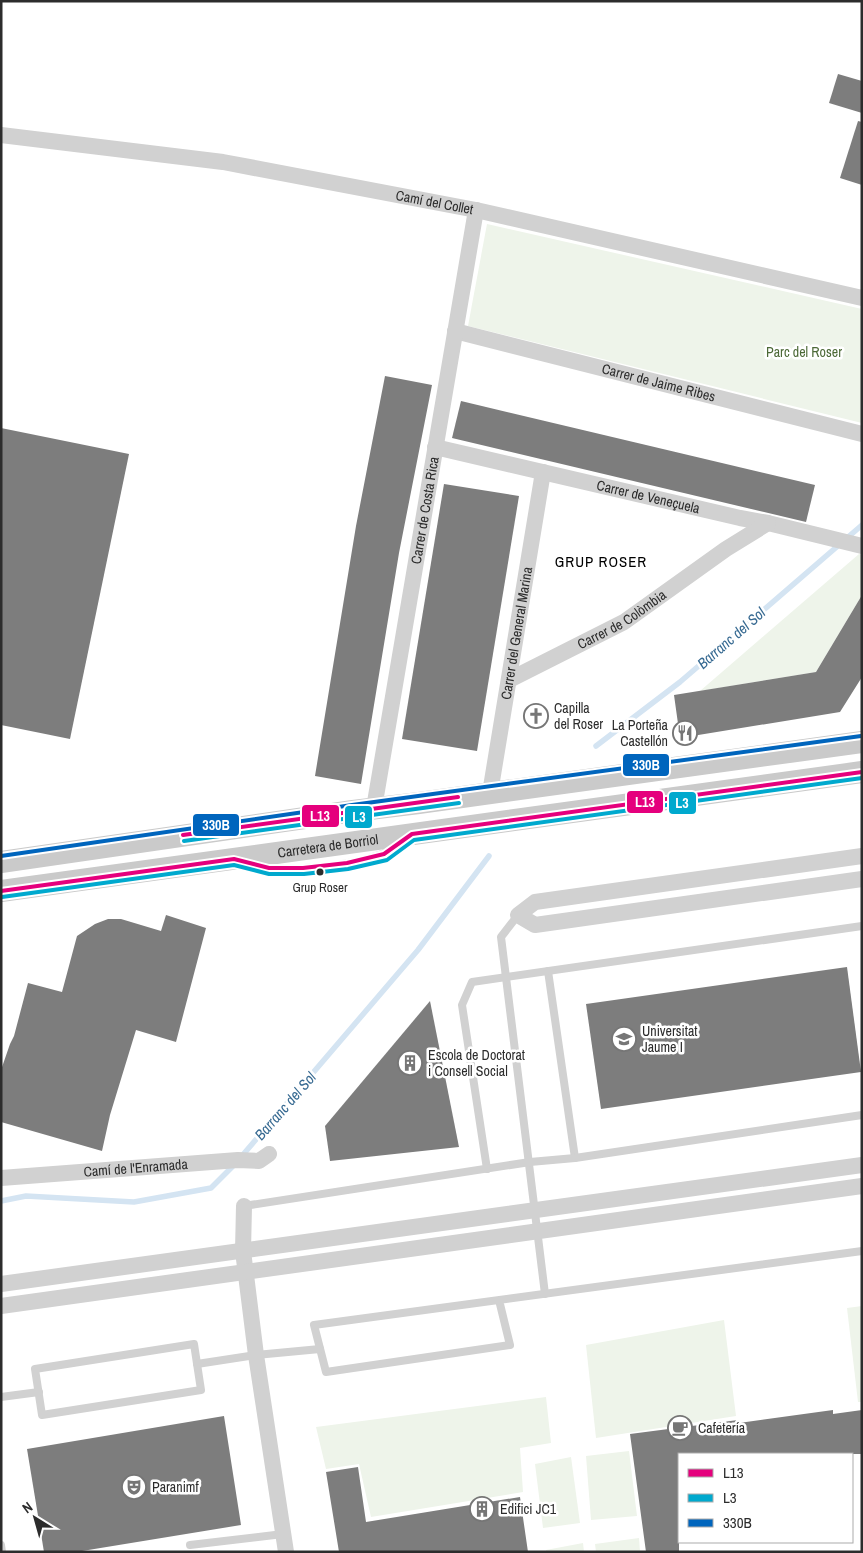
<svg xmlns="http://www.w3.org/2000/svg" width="863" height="1553" viewBox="0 0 863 1553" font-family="'Archivo Narrow',sans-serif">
	<rect width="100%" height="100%" fill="#fff"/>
	<g fill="#eef4ea">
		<polygon points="487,224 862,309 862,423 468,326"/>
		<polygon points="859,554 862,555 862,595 816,672 700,691"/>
		<polygon points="862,1306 862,1402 858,1402 847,1308"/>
		<polygon points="724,1320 736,1416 596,1438 586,1345"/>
		<polygon points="546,1397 551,1443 520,1448 523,1492 371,1517 359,1464 326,1469 316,1427"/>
		<polygon points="629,1451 637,1516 591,1520 586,1456"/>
		<polygon points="571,1457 580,1523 543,1528 535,1464"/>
		<polygon points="639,1538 640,1552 596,1552 595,1544"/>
		<polygon points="583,1543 584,1552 546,1552 546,1550"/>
	</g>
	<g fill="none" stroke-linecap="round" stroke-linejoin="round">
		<g stroke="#d4e4f2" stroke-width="5.5">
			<polyline points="596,746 680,682 862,525"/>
			<polyline points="241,1157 418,950 489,856"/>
			<polyline points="1,1201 26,1196 134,1202 211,1188 235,1164"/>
		</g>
	</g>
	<g fill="#7d7d7d">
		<polygon points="838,74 862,81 862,113 829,103"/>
		<polygon points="858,121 862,122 862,185 840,178"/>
		<polygon points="385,376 432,385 399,553 361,784 315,776 356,526"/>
		<polygon points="461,401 815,485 806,522 452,438"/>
		<polygon points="1,428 129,454 70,739 1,725"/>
		<polygon points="444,484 519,496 477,751 402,739"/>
		<polygon points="862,595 862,677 840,712 680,738 674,695 816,672"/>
		<polygon points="166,915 206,928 176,1042 136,1030 110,1115 102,1151 1,1122 1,1070 10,1044 14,1036 28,983 62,992 77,936 95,924 108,919 121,919 161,931"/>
		<polygon points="847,967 861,1072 601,1109 586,1004"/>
		<polygon points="430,1001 459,1147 330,1161 325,1126"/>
		<polygon points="833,1410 833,1414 862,1410 862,1454 679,1454 679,1552 646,1552 630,1434 738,1420 739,1423"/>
		<polygon points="224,1416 241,1525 76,1552 44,1552 27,1449"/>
		<polygon points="358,1467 366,1522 520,1497 528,1552 339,1552 326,1472"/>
	</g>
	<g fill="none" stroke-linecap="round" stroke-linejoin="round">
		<g stroke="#d1d1d1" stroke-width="8">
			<path d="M252 864C288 873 347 867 382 854 388 852 393 847 398 844"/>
			<polyline points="518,915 501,937 545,1294"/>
			<polyline points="548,971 575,1158"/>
			<polyline points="487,1169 462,1005 472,982 862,926"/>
			<polyline points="244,1206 530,1162 575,1158 862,1115"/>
			<polyline points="499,1300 510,1345 326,1372 314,1325 862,1251"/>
			<polygon points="194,1344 201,1390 42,1415 35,1369"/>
			<polyline points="197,1364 256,1355 320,1349"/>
			<polyline points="1,1397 39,1392"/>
			<polyline points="1,1545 2,1552"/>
			<polyline points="190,1545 283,1534"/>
		</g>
		<g stroke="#d1d1d1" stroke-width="16">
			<path id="s1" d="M1 135 223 162 476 210 862 298"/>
			<path id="s2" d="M455 331 862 434"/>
			<path id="s3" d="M435 447 740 518 768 523 862 546"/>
			<path id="s4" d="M509 680 624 622 726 549 768 523"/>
			<path id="s5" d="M490 793 543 472"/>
			<path id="s6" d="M374 808 476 210"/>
			<polyline points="862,856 535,902 518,915 535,925 862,879"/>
			<path id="s7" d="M1 1178 238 1160 259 1161 269 1154"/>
			<polyline points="244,1206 243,1251 256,1355 286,1552"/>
			<polyline points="1,1284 862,1165"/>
			<polyline points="1,1306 862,1186"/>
		</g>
		<g stroke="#cacaca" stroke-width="22">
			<polyline points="1,862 353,811 419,803 862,742"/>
			<path id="s8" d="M1 891 862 772"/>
		</g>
		<defs>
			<g id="bus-1">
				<polyline points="183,835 458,797"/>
				<polyline points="1,891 234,859 269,868 303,868 347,863 384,854 412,834 862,772"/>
			</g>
			<g id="bus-2">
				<polyline points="184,841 459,803"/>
				<polyline points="2,897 234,865 269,874 304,874 348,869 387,860 414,840 862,778"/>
			</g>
			<polyline id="bus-3" points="1,856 352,805 861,736"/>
		</defs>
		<use href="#bus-1" stroke="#fff" stroke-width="8"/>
		<use href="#bus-2" stroke="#fff" stroke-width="8"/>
		<use href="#bus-3" stroke="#fff" stroke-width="8"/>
		<use href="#bus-1" stroke="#e5007d" stroke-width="4"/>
		<use href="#bus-2" stroke="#00a9ce" stroke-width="4"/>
		<use href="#bus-3" stroke="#0065bd" stroke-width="4"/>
	</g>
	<defs>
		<symbol id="church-ring" viewBox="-11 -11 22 22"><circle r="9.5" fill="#fff" stroke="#767676" stroke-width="1.5"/><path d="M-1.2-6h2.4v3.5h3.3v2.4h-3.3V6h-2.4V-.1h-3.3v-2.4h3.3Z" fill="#767676"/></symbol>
		<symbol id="restaurant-ring" viewBox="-11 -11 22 22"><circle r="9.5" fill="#fff" stroke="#767676" stroke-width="1.5"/><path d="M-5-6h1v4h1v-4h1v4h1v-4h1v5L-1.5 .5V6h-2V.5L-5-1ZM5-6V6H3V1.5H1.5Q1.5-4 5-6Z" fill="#767676"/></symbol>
		<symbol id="university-ring" viewBox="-11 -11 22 22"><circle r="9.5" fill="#fff" stroke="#767676" stroke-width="1.5"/><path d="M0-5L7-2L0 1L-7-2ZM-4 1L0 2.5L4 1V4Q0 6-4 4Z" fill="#767676"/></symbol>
		<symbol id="building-ring" viewBox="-11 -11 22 22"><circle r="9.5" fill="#fff" stroke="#767676" stroke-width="1.5"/><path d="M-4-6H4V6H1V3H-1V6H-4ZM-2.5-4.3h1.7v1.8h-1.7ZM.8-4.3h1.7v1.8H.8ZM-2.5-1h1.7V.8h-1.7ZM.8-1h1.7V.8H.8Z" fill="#767676"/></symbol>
		<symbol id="cafe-ring" viewBox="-11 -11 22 22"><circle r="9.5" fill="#fff" stroke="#767676" stroke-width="1.5"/><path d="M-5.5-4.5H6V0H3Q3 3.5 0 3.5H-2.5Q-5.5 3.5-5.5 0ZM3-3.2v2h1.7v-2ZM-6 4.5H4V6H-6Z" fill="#767676"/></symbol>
		<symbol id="theatre-ring" viewBox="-11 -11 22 22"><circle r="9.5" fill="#fff" stroke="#767676" stroke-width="1.5"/><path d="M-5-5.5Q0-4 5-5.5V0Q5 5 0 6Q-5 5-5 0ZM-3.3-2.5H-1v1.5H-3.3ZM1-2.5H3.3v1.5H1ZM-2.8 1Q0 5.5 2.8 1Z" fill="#767676"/></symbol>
	</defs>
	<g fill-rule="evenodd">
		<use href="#church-ring" x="522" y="702" width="28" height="28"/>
		<use href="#restaurant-ring" x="671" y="719" width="28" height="28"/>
		<use href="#university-ring" x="610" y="1025" width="28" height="28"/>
		<use href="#building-ring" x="396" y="1049" width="28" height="28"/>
		<use href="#cafe-ring" x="666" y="1414" width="28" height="28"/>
		<use href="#theatre-ring" x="120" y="1473" width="28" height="28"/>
		<use href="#building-ring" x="468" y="1495" width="28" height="28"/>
	</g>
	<circle fill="#2c2c2c" stroke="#fff" stroke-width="2" cx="320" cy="872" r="4.5"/>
	<g text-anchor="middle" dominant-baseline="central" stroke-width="5" stroke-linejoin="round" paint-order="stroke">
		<g font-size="13" fill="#2c2c2c" stroke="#fff">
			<text x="320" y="887">Grup Roser</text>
		</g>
		<g font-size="14" fill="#2c2c2c" stroke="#fff">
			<text stroke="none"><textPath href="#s1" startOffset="439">Camí del Collet</textPath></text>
			<text stroke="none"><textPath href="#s2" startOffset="210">Carrer de Jaime Ribes</textPath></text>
			<text stroke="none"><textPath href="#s3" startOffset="219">Carrer de Veneçuela</textPath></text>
			<text stroke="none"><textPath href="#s6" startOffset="302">Carrer de Costa Rica</textPath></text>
			<text stroke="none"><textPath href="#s4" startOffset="128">Carrer de Colòmbia</textPath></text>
			<text stroke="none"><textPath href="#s5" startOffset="162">Carrer del General Marina</textPath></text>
			<text stroke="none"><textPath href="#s8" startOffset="330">Carretera de Borriol</textPath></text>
			<text stroke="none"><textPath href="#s7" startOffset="135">Camí de l'Enramada</textPath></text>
		</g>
		<g font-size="14" fill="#4c6937" stroke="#fff">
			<text x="804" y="352">Parc del Roser</text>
		</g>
		<g font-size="14" fill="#2c2c2c" stroke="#fff" text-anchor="start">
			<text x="554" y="708">Capilla<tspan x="554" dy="16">del Roser</tspan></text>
			<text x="668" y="725" text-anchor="end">La Porteña<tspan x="668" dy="16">Castellón</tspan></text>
			<text x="642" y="1031">Universitat<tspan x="642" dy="16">Jaume I</tspan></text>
			<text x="428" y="1055">Escola de Doctorat<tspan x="428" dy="16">i Consell Social</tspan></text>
			<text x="698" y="1428">Cafetería</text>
			<text x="152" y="1487">Paranimf</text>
			<text x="500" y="1509">Edifici JC1</text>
		</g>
		<g font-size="15" letter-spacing="1" fill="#000" stroke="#fff">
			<text x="601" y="561">GRUP ROSER</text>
		</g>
		<g font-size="15" font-style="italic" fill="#366991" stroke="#fff">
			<text transform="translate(731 638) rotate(-41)">Barranc del Sol</text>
			<text transform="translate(285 1106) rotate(-49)">Barranc del Sol</text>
		</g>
	</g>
	<g stroke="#fff" stroke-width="2">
		<rect x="622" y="753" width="48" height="24" rx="5" fill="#0065bd"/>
		<rect x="626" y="790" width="38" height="24" rx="5" fill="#e5007d"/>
		<rect x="668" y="791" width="29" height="24" rx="5" fill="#00a9ce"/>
		<rect x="301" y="804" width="39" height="24" rx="5" fill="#e5007d"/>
		<rect x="344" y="805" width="29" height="24" rx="5" fill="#00a9ce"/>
		<rect x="192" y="813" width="48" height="24" rx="5" fill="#0065bd"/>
	</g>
	<g font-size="14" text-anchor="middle" font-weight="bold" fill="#fff">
		<text x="646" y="770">330B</text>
		<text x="645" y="807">L13</text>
		<text x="682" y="808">L3</text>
		<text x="320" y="821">L13</text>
		<text x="359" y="822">L3</text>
		<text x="216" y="830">330B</text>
	</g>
	<rect width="863" height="1553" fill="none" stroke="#2c2c2c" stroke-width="5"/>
	<rect x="678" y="1453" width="175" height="90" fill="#ffffff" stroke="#ababab"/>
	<rect x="688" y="1469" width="25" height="8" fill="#e5007d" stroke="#ababab"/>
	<text x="723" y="1478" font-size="15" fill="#2c2c2c">L13</text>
	<rect x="688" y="1494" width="25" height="8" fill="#00a9ce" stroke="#ababab"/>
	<text x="723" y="1503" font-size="15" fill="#2c2c2c">L3</text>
	<rect x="688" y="1519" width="25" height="8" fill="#0065bd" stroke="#ababab"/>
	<text x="723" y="1528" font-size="15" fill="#2c2c2c">330B</text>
	<g transform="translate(35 1518) rotate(323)" stroke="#ffffff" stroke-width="4" paint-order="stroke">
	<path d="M0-4L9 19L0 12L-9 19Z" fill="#2c2c2c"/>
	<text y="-8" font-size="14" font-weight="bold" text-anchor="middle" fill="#2c2c2c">N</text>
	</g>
</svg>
